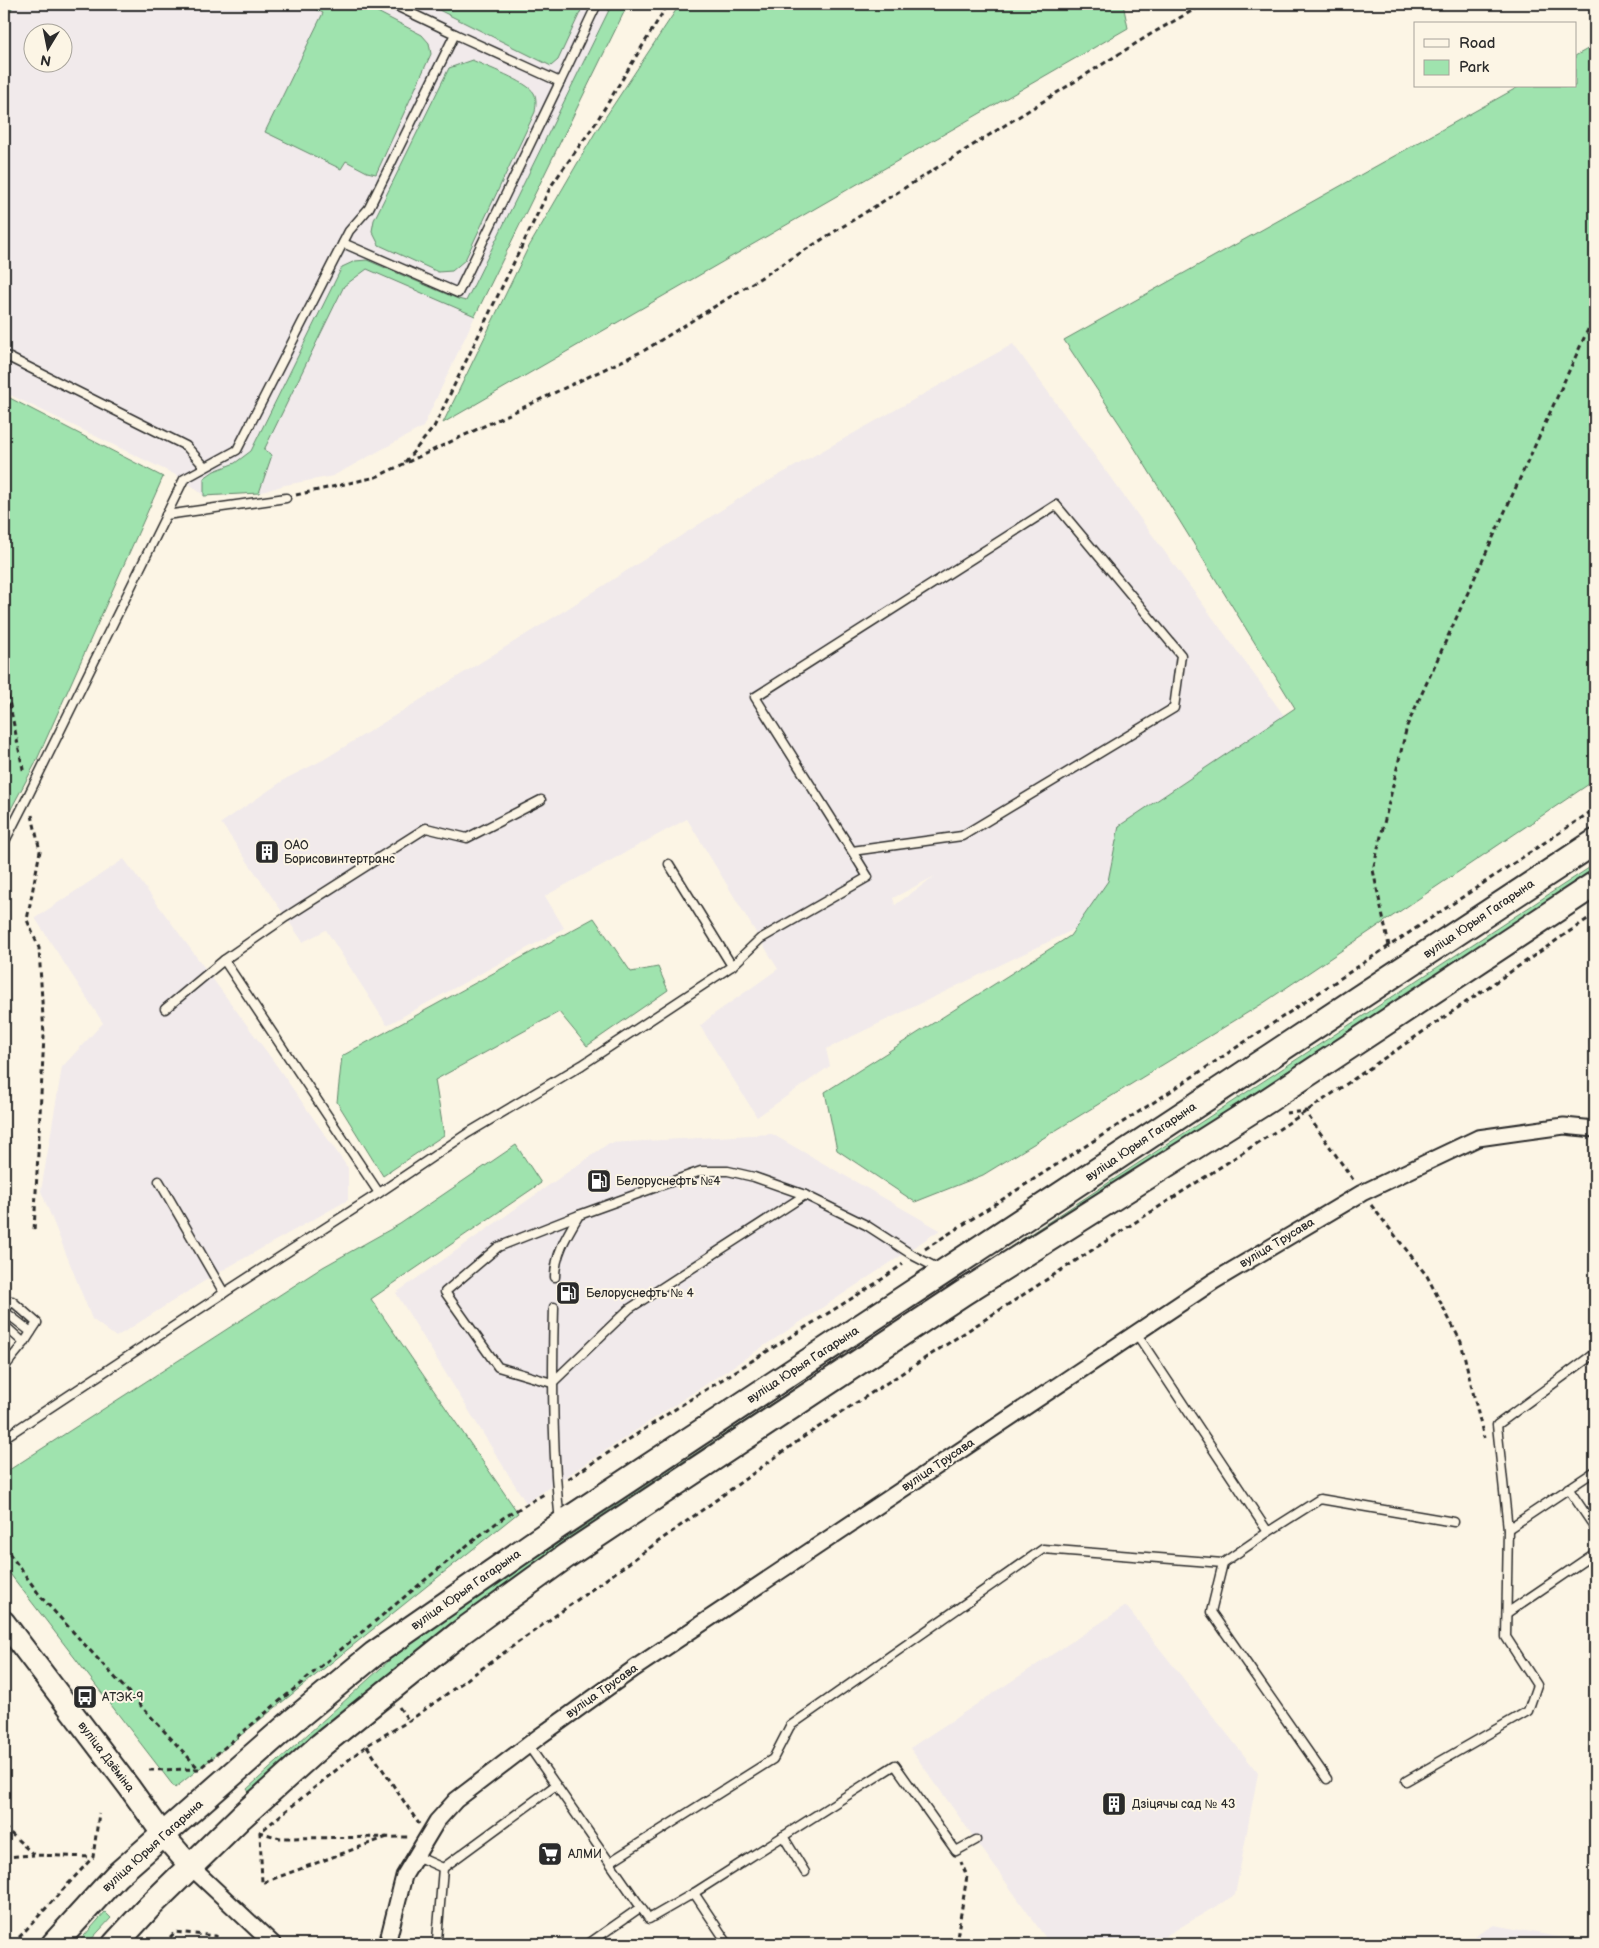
<svg xmlns="http://www.w3.org/2000/svg" width="1599" height="1948" viewBox="0 0 1599 1948" font-family="'Balsamiq Sans',sans-serif">
	<rect width="100%" height="100%" fill="#fcf5e5"/>
	<filter id="ink" filterUnits="userSpaceOnUse"><feTurbulence type="fractalNoise" baseFrequency=".02" numOctaves="2"/><feDisplacementMap in="SourceGraphic" scale="10" xChannelSelector="R" yChannelSelector="G"/><feConvolveMatrix kernelMatrix="1 2 1 2 8 2 1 2 1" color-interpolation-filters="sRGB"/></filter>
	<g filter="url(#ink)">
		<g fill="#f1eaeb" fill-rule="evenodd">
			<path d="M14 4H628L475 316 423 427 333 476 285 485 259 493 204 496 184 479 4 392V24ZM32 32H62V62H32Z"/>
			<path d="M1013 344 1345 799 826 1049 830 1066 757 1117 700 1026 714 1014 778 969 687 819 545 896 564 928 387 1025 326 930 303 942 221 823 287 778 323 760 567 609 754 489ZM935 876 895 905 893 898Z"/>
			<polygon points="124,859 272,1059 348,1168 348,1200 214,1275 116,1337 92,1319 41,1191 62,1067 103,1023 35,918"/>
			<polygon points="772,1134 940,1230 526,1503 396,1293 609,1143"/>
			<polygon points="1126,1606 1258,1773 1235,1895 1152,1944 1050,1944 910,1748"/>
			<polygon points="1494,1925 1595,1944 1460,1944"/>
		</g>
		<g fill="#9fe3ae" stroke="#65876c">
			<polygon points="4,4 14,4 4,24"/>
			<polygon points="304,4 362,4 422,35 429,43 431,54 376,174 367,172 346,161 341,169 265,132 323,13"/>
			<polygon points="427,4 584,4 558,60 551,66"/>
			<polygon points="612,4 628,4 475,316 367,269 344,286 264,450 272,455 259,493 204,496 204,478 214,471 235,463 251,451 342,267 355,261 367,260 458,299 466,301"/>
			<polygon points="680,4 1123,4 1128,28 443,423 527,250 595,133"/>
			<polygon points="1595,45 1595,780 1265,1002 983,1175 915,1202 837,1150 825,1092 1070,936 1108,881 1119,826 1295,708 1121,426 1064,340 1520,86 1575,86 1575,56"/>
			<path d="M472 60C485 66 528 82 534 93 537 98 536 106 535 112L465 260 452 271 438 272 379 245 372 231 374 220 449 68Z"/>
			<polygon points="4,395 163,477 35,764 4,822"/>
			<polygon points="1595,864 1595,870 525,1570 397,1666 251,1795 247,1789 391,1659 473,1599"/>
			<polygon points="594,918 631,972 658,967 668,990 587,1046 559,1012 435,1080 444,1135 383,1176 337,1102 342,1056"/>
			<polygon points="516,1145 541,1183 371,1299 518,1513 175,1788 4,1566 4,1482 6,1472 323,1267 400,1224"/>
			<polygon points="105,1912 111,1918 87,1944 77,1944"/>
		</g>
		<g fill="none" stroke-linecap="round" stroke-linejoin="round">
			<defs>
				<g id="lane">
					<polyline points="455,34 560,82 597,4"/>
					<polyline points="343,243 458,293 560,82"/>
					<polyline points="4,355 186,446 205,467"/>
					<polyline points="166,515 286,498"/>
					<polyline points="4,843 28,796 184,479 237,450 349,231 369,208 455,34 392,4"/>
					<polyline points="224,960 286,917 426,828 467,838 541,800"/>
					<polyline points="732,966 760,939 868,877 852,851 755,697 1056,505 1181,655 1174,708 962,836 852,851"/>
					<polyline points="165,1009 224,960 379,1193"/>
					<polyline points="579,1215 498,1247 445,1292 498,1367 552,1383 629,1309 805,1195"/>
					<path d="M555 1277C555 1254 567 1235 579 1215L701 1171H728L754 1177 805 1195 866 1225 914 1256 941 1270"/>
					<polyline points="224,1293 379,1193 468,1133 582,1065 732,966 669,864"/>
					<path d="M554 1307C552 1379 552 1450 560 1522"/>
					<polyline points="4,1311 12,1301 37,1323 31,1332"/>
					<polyline points="4,1311 31,1332 24,1343"/>
					<polyline points="4,1325 24,1343 10,1360"/>
					<polyline points="1136,1333 1268,1532"/>
					<polyline points="4,1355 10,1360 4,1368"/>
					<polyline points="4,1438 224,1293 159,1181"/>
					<polyline points="1568,1488 1595,1528"/>
					<polyline points="1508,1529 1595,1471"/>
					<polyline points="1507,1613 1595,1553"/>
					<polyline points="528,1745 649,1919 694,1893 728,1944"/>
					<polyline points="1327,1779 1211,1612 1223,1563 1268,1532 1320,1499 1454,1522"/>
					<polyline points="1406,1781 1528,1711 1537,1685 1506,1637 1508,1529 1497,1425 1595,1353"/>
					<polyline points="783,1836 805,1872"/>
					<polyline points="416,1856 443,1868 556,1785"/>
					<polyline points="610,1862 773,1759 790,1726 1043,1549 1223,1563"/>
					<polyline points="694,1893 895,1765 956,1851 976,1840"/>
					<polyline points="440,1944 437,1940 443,1868"/>
					<polyline points="588,1944 641,1907"/>
				</g>
				<g id="street">
					<polyline points="191,1867 273,1944"/>
					<polyline points="387,1944 404,1876 437,1821 456,1800 540,1736 635,1668 1214,1281 1362,1193 1478,1138 1564,1126 1595,1129"/>
				</g>
				<polyline id="secondary" points="4,1622 129,1787 164,1836 191,1867"/>
				<g id="primary">
					<polyline points="54,1944 116,1876 294,1720 374,1654 560,1525 1595,842"/>
					<polyline points="115,1944 149,1907 241,1817 321,1745 460,1633 566,1556 963,1293 1267,1101 1595,884"/>
				</g>
			</defs>
			<use href="#lane" stroke="#2b2b2b" stroke-width="11"/>
			<use href="#street" stroke="#2b2b2b" stroke-width="19"/>
			<use href="#secondary" stroke="#2b2b2b" stroke-width="25"/>
			<use href="#primary" stroke="#2b2b2b" stroke-width="28"/>
			<g stroke="#2b2b2b" stroke-width="3" stroke-dasharray="5 4" stroke-linecap="butt">
				<polyline points="405,462 434,427 551,186 595,124 668,4"/>
				<polyline points="296,495 376,477 645,350 1151,34 1204,4"/>
				<polyline points="4,677 24,774"/>
				<polyline points="32,815 40,851 27,920 39,948 44,1036 34,1231"/>
				<polyline points="1389,946 1373,870 1407,726 1595,314"/>
				<polyline points="1286,1113 1307,1111 1309,1117 1354,1181"/>
				<polyline points="1371,1205 1427,1276 1461,1342 1484,1438"/>
				<polyline points="925,1249 1165,1095 1595,809"/>
				<polyline points="568,1479 683,1404 878,1282 903,1264"/>
				<polyline points="4,1546 41,1597 199,1769"/>
				<polyline points="399,1707 409,1721"/>
				<polyline points="367,1746 419,1824"/>
				<polyline points="149,1770 199,1769 351,1641 470,1543 503,1518 546,1493"/>
				<polyline points="4,1827 34,1855 92,1857"/>
				<polyline points="259,1832 280,1838 410,1837"/>
				<polyline points="387,1837 262,1883 260,1832 367,1745 409,1721 805,1436 1307,1111 1595,914"/>
				<polyline points="4,1857 34,1855"/>
				<polyline points="13,1944 93,1857 99,1813"/>
				<polyline points="164,1944 175,1932 216,1936 225,1944"/>
				<polyline points="213,1944 216,1936"/>
				<polyline points="956,1944 967,1876 961,1862"/>
			</g>
			<use href="#lane" stroke="#fcf5e5" stroke-width="8"/>
			<use href="#street" stroke="#fcf5e5" stroke-width="15"/>
			<use href="#secondary" stroke="#fcf5e5" stroke-width="21"/>
			<use href="#primary" stroke="#fcf5e5" stroke-width="24"/>
		</g>
	</g>
	<defs>
		<symbol id="building-square" viewBox="-11 -11 22 22"><rect x="-9" y="-9" width="18" height="18" rx="4" fill="#2b2b2b" stroke="#fcf5e5"/><path d="M-4-6H4V6H1V3H-1V6H-4ZM-2.5-4.3h1.7v1.8h-1.7ZM.8-4.3h1.7v1.8H.8ZM-2.5-1h1.7V.8h-1.7ZM.8-1h1.7V.8H.8Z" fill="#fff"/></symbol>
		<symbol id="fuel-square" viewBox="-11 -11 22 22"><rect x="-9" y="-9" width="18" height="18" rx="4" fill="#2b2b2b" stroke="#fcf5e5"/><path d="M-5.5-6h7V0h2V4h1.3V-2.5L3-4.5l.8-.8L6-3V5H2.5V1h-1V6h-7ZM-4.2-4.7v3.2H.2V-4.7Z" fill="#fff"/></symbol>
		<symbol id="bus-square" viewBox="-11 -11 22 22"><rect x="-9" y="-9" width="18" height="18" rx="4" fill="#2b2b2b" stroke="#fcf5e5"/><path d="M-5-6H5V4H4V6H2V4H-2V6H-4V4H-5ZM-3.5-4V0h7V-4ZM-3.5 1.2v1.5H-2V1.2ZM2 1.2v1.5H3.5V1.2Z" fill="#fff"/></symbol>
		<symbol id="supermarket-square" viewBox="-11 -11 22 22"><rect x="-9" y="-9" width="18" height="18" rx="4" fill="#2b2b2b" stroke="#fcf5e5"/><path d="M-6-5.5h2.5l.6 2H6L4.5 2H-2.5L-4.4-4H-6ZM-1.5 3.2a1.3 1.3 0 1 0 .1 0ZM3 3.2a1.3 1.3 0 1 0 .1 0Z" fill="#fff"/></symbol>
	</defs>
	<g fill-rule="evenodd">
		<use href="#building-square" x="253" y="838" width="28" height="28"/>
		<use href="#fuel-square" x="585" y="1167" width="28" height="28"/>
		<use href="#fuel-square" x="554" y="1279" width="28" height="28"/>
		<use href="#bus-square" x="71" y="1683" width="28" height="28"/>
		<use href="#building-square" x="1100" y="1790" width="28" height="28"/>
		<use href="#supermarket-square" x="536" y="1840" width="28" height="28"/>
	</g>
	<g text-anchor="middle" dominant-baseline="central" stroke-width="4" stroke-linejoin="round" paint-order="stroke">
		<g font-size="12" fill="#2b2b2b" stroke="#fcf5e5" text-anchor="start">
			<text x="284" y="845">ОАО<tspan x="284" dy="14">Борисовинтертранс</tspan></text>
			<text x="616" y="1181">Белоруснефть №4</text>
			<text x="586" y="1293">Белоруснефть № 4</text>
			<text x="102" y="1697">АТЭК-9</text>
			<text x="1132" y="1804">Дзіцячы сад № 43</text>
			<text x="568" y="1854">АЛМИ</text>
		</g>
		<g font-size="12" fill="#2b2b2b" stroke="#fcf5e5">
			<text transform="translate(1479 919) rotate(-34)">вуліца Юрыя Гагарына</text>
			<text transform="translate(1141 1142) rotate(-34)">вуліца Юрыя Гагарына</text>
			<text transform="translate(1277 1243) rotate(-31)">вуліца Трусава</text>
			<text transform="translate(803 1365) rotate(-33)">вуліца Юрыя Гагарына</text>
			<text transform="translate(938 1465) rotate(-34)">вуліца Трусава</text>
			<text transform="translate(466 1590) rotate(-35)">вуліца Юрыя Гагарына</text>
			<text transform="translate(602 1691) rotate(-35)">вуліца Трусава</text>
			<text transform="translate(106 1757) rotate(53)">вуліца Дзёміна</text>
			<text transform="translate(153 1846) rotate(-42)">вуліца Юрыя Гагарына</text>
		</g>
	</g>
	<rect width="1599" height="1948" fill="none" stroke="#fcf5e5" stroke-width="20"/>
	<rect x="10" y="10" width="1579" height="1928" fill="none" stroke="#2b2b2b" stroke-width="2" filter="url(#ink)"/>
	<rect x="1414" y="22" width="162" height="65" fill="#fcf5e5" stroke="#a8a49b"/>
	<rect x="1424" y="39" width="25" height="8" fill="#fcf5e5" stroke="#a8a49b"/>
	<text x="1459" y="48" font-size="15" fill="#2b2b2b">Road</text>
	<rect x="1424" y="60" width="25" height="15" fill="#9fe3ae" stroke="#a8a49b"/>
	<text x="1459" y="72" font-size="15" fill="#2b2b2b">Park</text>
	<g transform="translate(48 48) rotate(190)"><circle r="24" fill="#fcf5e5" stroke="#a8a49b"/>
	<path d="M0-4L9 19L0 12L-9 19Z" fill="#2b2b2b"/>
	<text y="-8" font-size="14" font-weight="bold" text-anchor="middle" fill="#2b2b2b">N</text>
	</g>
</svg>
